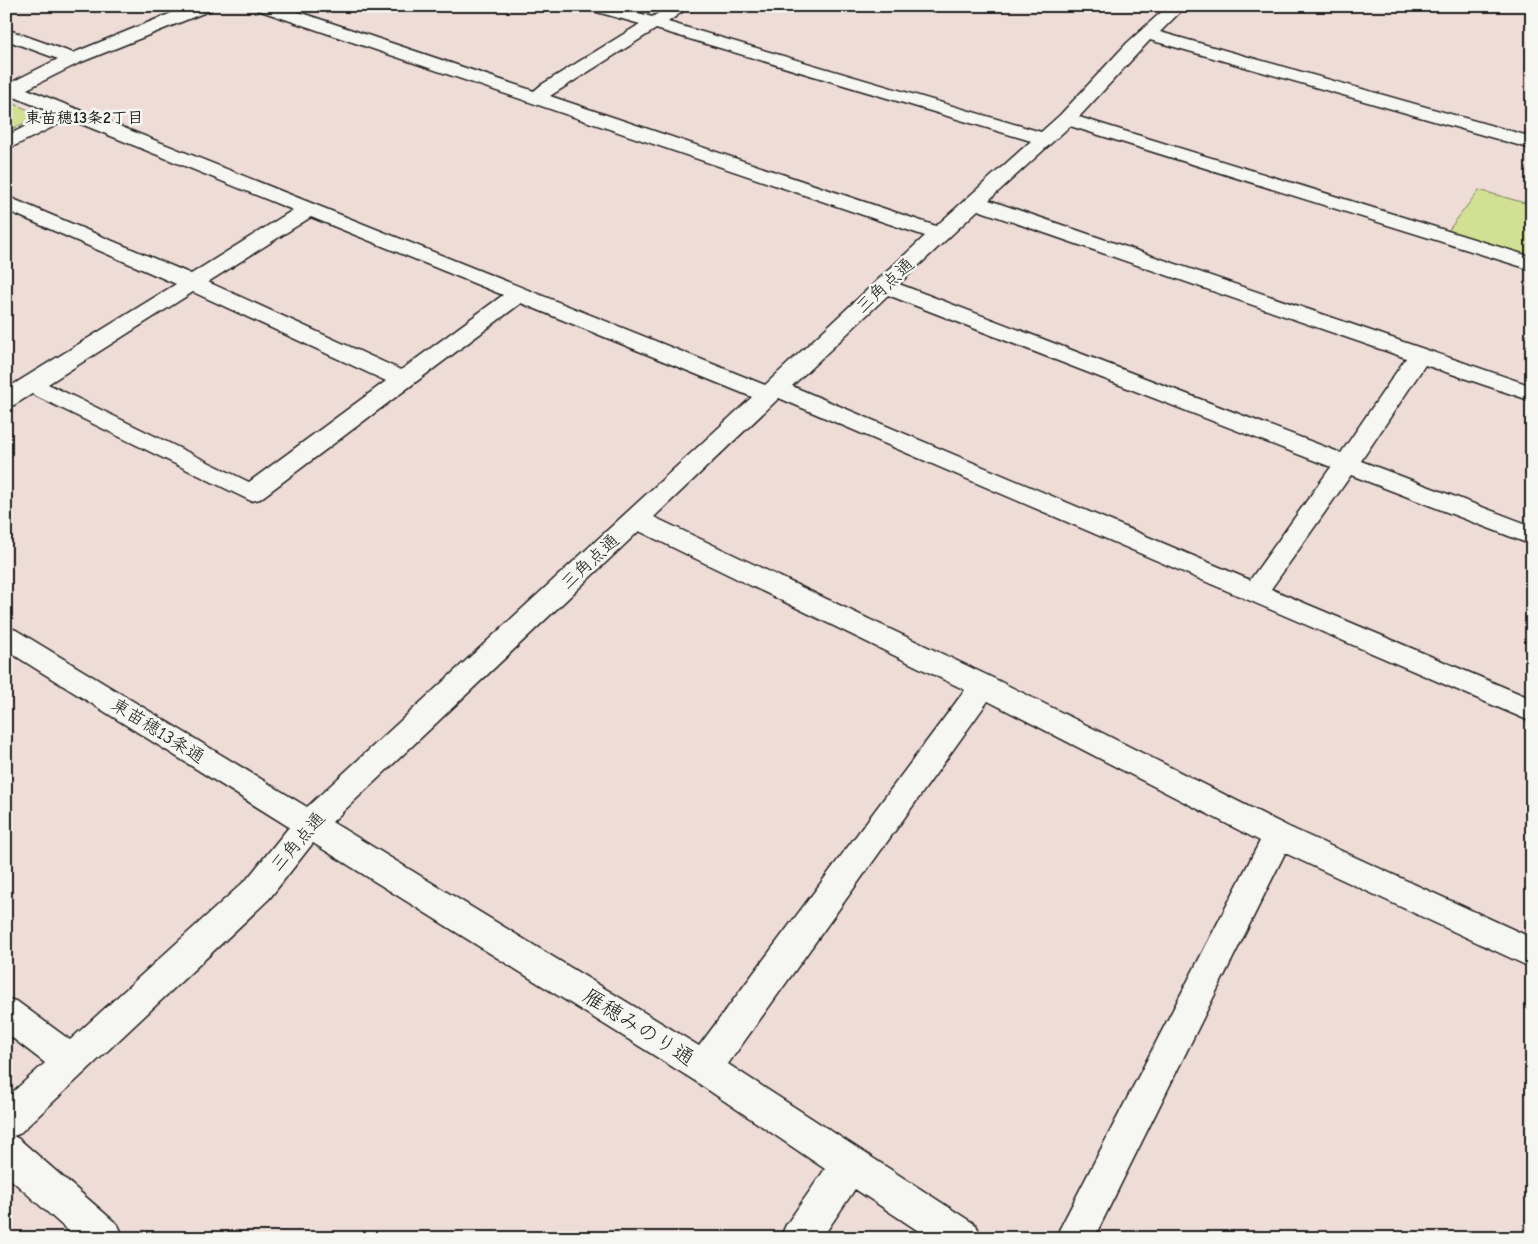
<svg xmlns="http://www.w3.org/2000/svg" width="1538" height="1244" viewBox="0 0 1538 1244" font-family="'Comic Neue','Klee One',sans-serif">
	<rect width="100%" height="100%" fill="#eedcd7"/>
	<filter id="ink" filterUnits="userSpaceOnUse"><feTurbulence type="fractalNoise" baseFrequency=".02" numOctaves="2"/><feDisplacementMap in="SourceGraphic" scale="10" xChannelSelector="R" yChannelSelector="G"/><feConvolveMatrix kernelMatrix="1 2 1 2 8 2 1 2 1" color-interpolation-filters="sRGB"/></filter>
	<g filter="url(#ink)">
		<g fill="#d2e093" stroke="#777e58">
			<polygon points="10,102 40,115 6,132 6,104"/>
			<polygon points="1479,190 1532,205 1532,256 1448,231"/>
		</g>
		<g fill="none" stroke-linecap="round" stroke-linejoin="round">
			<defs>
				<path id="minor" d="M189 6H213L211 10 79 63 27 89 765 385 925 236 258 10 256 6H281L534 91 541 85 640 24 590 10 588 6H615L652 17 670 6H690L668 22 1041 132 1060 115 1127 43 1168 6H1186L1160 32 1532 137V149L1150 40 1079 117 1532 257V270L1070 126 989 200 1532 386V401L1425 365 1361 461 1532 526V545L1351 475 1271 589 1532 699V722L779 398 654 517 993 678 1289 827 1532 938V968L1285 853 1094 1238H1055L1260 841 988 701 728 1064 976 1225 982 1238H929L855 1189 822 1238H780L786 1225 825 1169 692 1079 313 843 269 899 19 1134 13 1136 19 1139 118 1225 124 1238H76L6 1175V1098L45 1063 6 1033V998L18 1002 70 1040 247 879 289 827 6 650V627L16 630 307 807 752 397 521 303 260 499 251 501 32 394 14 405 6 407V389L176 284 6 210V196L191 274 293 210 69 119 6 150V136L53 113 12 96 6 97V85L58 59 6 40V29L73 53ZM656 29 1031 141 936 226 550 96ZM978 210 1406 358 1341 453 899 284ZM311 217 503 295 401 370 208 282ZM193 292 386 381 249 482 48 384ZM888 295 1331 467 1250 580 792 386ZM639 531 965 690 699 1046 332 822Z"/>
			</defs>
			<use href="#minor" stroke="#1c1c1c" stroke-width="3"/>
			<use href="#minor" fill="#f6f6f2" fill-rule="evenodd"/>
		</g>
	</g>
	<g text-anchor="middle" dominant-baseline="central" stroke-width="5" stroke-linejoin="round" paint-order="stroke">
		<g font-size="16" font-weight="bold" fill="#1c1c1c" stroke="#f6f6f2">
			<text x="84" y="118">東苗穂13条2丁目</text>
		</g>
		<g font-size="18" fill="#1c1c1c" stroke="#f6f6f2">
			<text transform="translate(885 286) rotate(-43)">三角点通</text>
			<text transform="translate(590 562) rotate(-43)">三角点通</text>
			<text transform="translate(158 731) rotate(32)">東苗穂13条通</text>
			<text transform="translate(298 842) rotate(-49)">三角点通</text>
		</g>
		<g font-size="21" fill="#1c1c1c" stroke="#f6f6f2">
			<text transform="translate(639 1027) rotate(32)">雁穂みのり通</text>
		</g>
	</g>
	<rect width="1538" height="1244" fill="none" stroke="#f6f6f2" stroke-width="25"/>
	<rect x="12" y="12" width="1513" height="1219" fill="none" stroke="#1c1c1c" stroke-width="2" filter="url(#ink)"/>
</svg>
